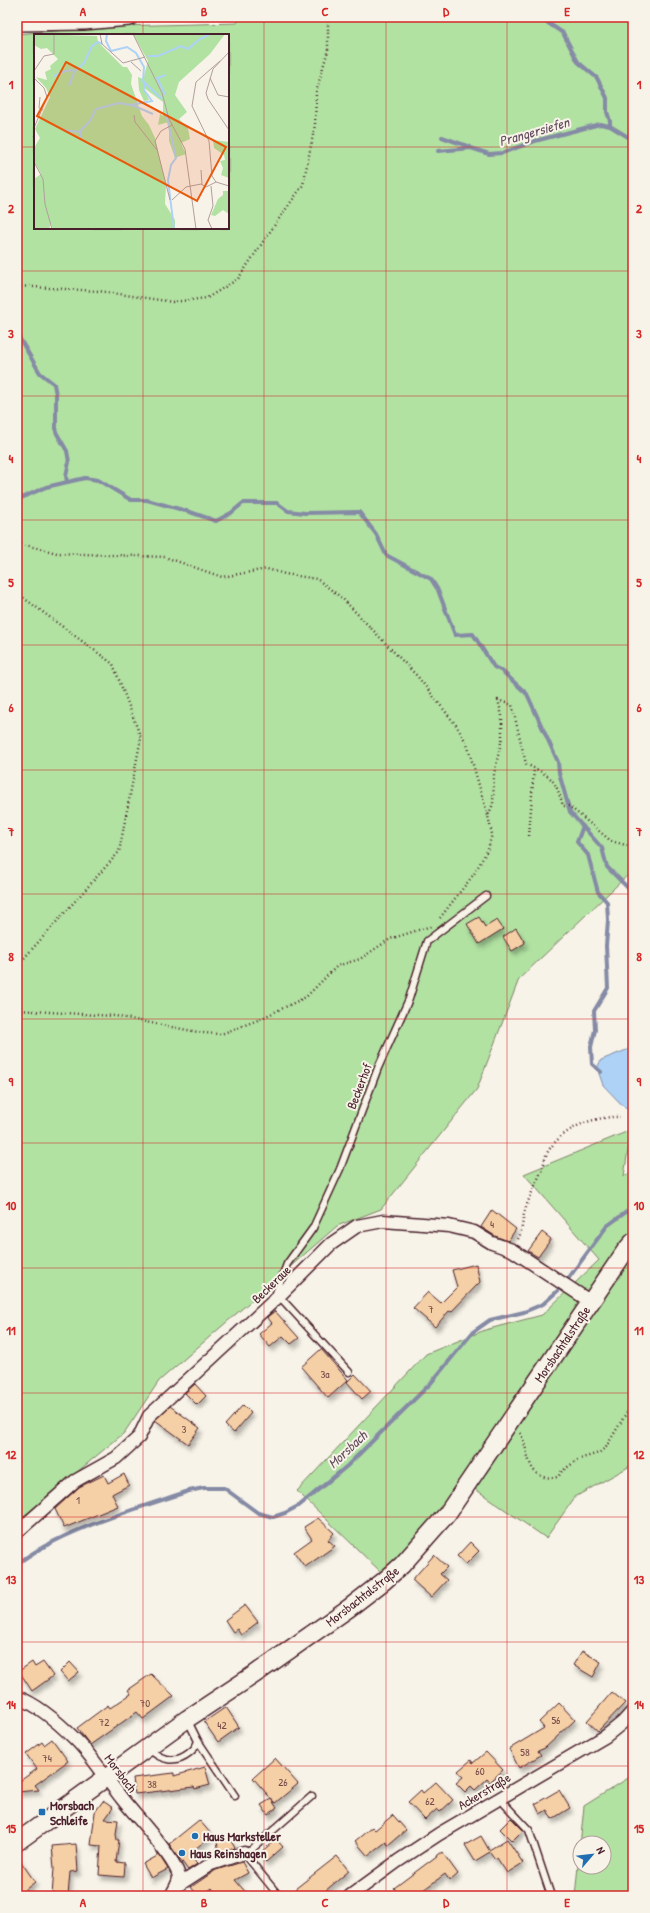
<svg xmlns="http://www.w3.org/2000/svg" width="650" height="1913" viewBox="0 0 650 1913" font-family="'Patrick Hand',sans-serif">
	<defs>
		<filter id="shadow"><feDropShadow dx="2.5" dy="4.5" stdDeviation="2" flood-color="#0004"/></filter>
	</defs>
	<rect width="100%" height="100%" fill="#f7f3e8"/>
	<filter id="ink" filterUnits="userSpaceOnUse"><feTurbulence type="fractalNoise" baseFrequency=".025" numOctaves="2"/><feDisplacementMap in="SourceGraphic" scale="8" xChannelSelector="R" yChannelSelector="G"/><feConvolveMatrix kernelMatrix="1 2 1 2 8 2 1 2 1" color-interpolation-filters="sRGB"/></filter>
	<g filter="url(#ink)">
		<g fill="#b1e2a2" stroke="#7e8066" fill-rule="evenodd">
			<path d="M242 17H633V870L519 979 477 1089 381 1209 337 1226 159 1381 124 1433 17 1522V34L117 26 237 23ZM35 35H228V228H35Z"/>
			<polygon points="631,1130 624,1176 633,1171 632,1465 575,1497 546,1538 462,1480 441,1513 408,1549 382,1573 297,1491 426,1354 485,1330 542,1315 599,1260 524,1174"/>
			<path d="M633 1775V1896H575L584 1806ZM580 1843H604V1867H580Z"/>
		</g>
		<polygon fill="#add2f6" stroke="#858aa5" points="629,1049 633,1049 633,1107 630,1110 625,1108 603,1085 597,1068 601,1060"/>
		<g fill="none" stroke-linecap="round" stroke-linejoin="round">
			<g stroke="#858aa5" stroke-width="4">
				<polyline points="539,17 563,33 578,62 597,78 607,98 607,112 610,121 610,126"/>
				<polyline points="442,137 470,147"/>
				<polyline points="438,151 471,148 489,154 502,153 535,141 600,124 610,126 633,140"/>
				<polyline points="17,334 40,373 54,384 56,395 56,432 67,451 69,462 66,476 67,482"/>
				<polyline points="17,500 46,487 85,478 98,480 131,500 147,500 190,512 216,521 231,513 243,503 277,503 288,511 305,513 359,512 376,534 386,555 431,579 438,590 455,635 473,634 494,667 502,671 527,694 558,762 559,773 570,812 602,848 607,867 633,893"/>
				<polyline points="583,826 577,842 588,855 598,892 607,902 608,920 606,946 608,988 594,1011 595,1030 591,1047 592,1064 601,1072"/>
				<path d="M17 1564C61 1530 136 1509 189 1491L204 1488H224L258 1513 273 1517 285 1513 300 1505 347 1466 431 1383 473 1332 490 1320 524 1312 543 1304 562 1287 607 1226 633 1207"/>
			</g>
		</g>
		<g fill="#f5cfa5" stroke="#4a1f2b" filter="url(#shadow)">
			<polygon points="479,917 485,927 497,920 503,929 479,944 467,924"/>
			<polygon points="516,928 525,943 512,951 503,937"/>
			<polygon points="492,1210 516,1229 508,1241 495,1236 481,1227"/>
			<polygon points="542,1232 551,1239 538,1257 528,1251"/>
			<polygon points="476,1264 480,1282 451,1312 449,1311 435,1327 413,1308 428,1292 441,1303 457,1287 452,1270"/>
			<polygon points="275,1311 299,1338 291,1344 283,1336 270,1347 259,1334 272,1323 267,1317"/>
			<polygon points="321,1349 348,1380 328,1398 301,1367"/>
			<polygon points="355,1374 371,1391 362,1399 347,1382"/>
			<polygon points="195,1384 206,1396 197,1405 185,1393"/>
			<polygon points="243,1405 251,1413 234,1433 225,1425"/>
			<polygon points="170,1406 200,1428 188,1444 155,1420"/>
			<polygon points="124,1474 129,1485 112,1494 118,1506 64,1528 55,1509 79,1487 104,1475 108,1483"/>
			<polygon points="318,1518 334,1533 328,1540 335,1546 305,1567 294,1552 312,1539 304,1527"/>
			<polygon points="470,1542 479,1551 466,1564 457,1556"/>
			<polygon points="434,1555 447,1567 440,1574 447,1580 431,1597 412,1580"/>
			<polygon points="245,1605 258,1622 241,1635 237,1629 233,1632 225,1620"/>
			<polygon points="582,1651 601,1662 593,1677 573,1665"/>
			<polygon points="32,1662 35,1667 43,1662 53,1676 32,1691 19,1671"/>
			<polygon points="70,1662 79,1672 68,1681 60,1672"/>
			<polygon points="151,1674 174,1696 143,1719 137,1712 90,1745 77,1728 108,1705 110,1708 131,1694 128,1690"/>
			<polygon points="612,1692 625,1703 598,1731 587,1721"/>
			<polygon points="559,1703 575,1720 545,1748 538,1751 541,1755 519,1768 509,1749 544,1728 539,1722"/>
			<polygon points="226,1707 239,1727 218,1742 204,1722"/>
			<polygon points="52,1739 68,1761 35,1785 39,1790 17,1792 17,1783 37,1769 26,1754 42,1742 44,1745"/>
			<polygon points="486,1752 503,1770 490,1782 487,1779 475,1790 471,1786 465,1792 456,1783 463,1777 458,1771 471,1760 473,1763"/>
			<polygon points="275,1758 298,1784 275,1803 253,1778"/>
			<polygon points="205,1767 210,1785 195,1789 194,1787 135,1794 133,1778 174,1773 174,1776"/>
			<polygon points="436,1782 453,1800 440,1812 437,1809 425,1820 408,1802 421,1790 423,1793"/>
			<polygon points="559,1790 570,1808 552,1819 547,1810 540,1814 535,1804"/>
			<polygon points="271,1799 277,1808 268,1815 261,1805"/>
			<polygon points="103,1801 113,1808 105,1819 118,1820 116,1834 117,1840 119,1840 116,1862 125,1863 124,1877 99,1875 101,1846 91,1845 95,1812"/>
			<polygon points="393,1815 406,1830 388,1845 386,1842 368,1856 355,1841 372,1827 375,1830"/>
			<polygon points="511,1818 523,1830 512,1841 500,1829"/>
			<polygon points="199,1820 212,1835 189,1854 197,1864 188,1870 169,1844"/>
			<polygon points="481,1836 489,1850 507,1839 523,1863 507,1873 497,1858 495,1859 490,1852 475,1861 465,1845"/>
			<polygon points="230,1839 235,1848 219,1853 217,1841"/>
			<polygon points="276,1839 283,1847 266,1862 259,1854"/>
			<polygon points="76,1844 78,1871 70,1872 68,1896 52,1896 54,1868 52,1846"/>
			<polygon points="442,1852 458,1874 450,1881 445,1874 415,1896 400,1896 394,1888"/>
			<polygon points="159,1855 168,1869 151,1878 143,1864"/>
			<polygon points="17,1856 35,1882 17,1896"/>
			<polygon points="337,1856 349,1871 319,1896 301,1896 295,1889"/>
			<polygon points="242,1862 248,1873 235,1880 249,1896 217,1896 212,1888 202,1896 198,1896 191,1887 216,1870"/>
		</g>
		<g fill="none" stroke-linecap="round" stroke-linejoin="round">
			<defs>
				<g id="lane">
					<polyline points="279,1296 349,1372"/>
					<polyline points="274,1298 287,1264 313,1228 340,1169 378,1068 409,999 427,941 486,896"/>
					<polyline points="198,1741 235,1796"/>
					<path d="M149 1749C161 1760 175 1764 189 1753 194 1749 196 1747 198 1741L187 1719"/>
					<polyline points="499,1798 529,1830 551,1896"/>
					<polyline points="279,1896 244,1853 251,1850 312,1796"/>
				</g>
				<g id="street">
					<polyline points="17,1532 75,1481 116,1458 139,1437 149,1416 279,1296 331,1244 357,1226 383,1221 449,1226 474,1232 492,1243 512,1250 591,1302"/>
					<path d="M17 1697C39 1705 60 1724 76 1740 94 1758 107 1780 123 1800 135 1815 177 1860 179 1877 179 1883 174 1890 171 1896"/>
					<polyline points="177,1886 211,1864 244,1853"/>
					<polyline points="350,1896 398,1861 439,1834 606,1736 622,1723 633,1711"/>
				</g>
				<g id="secondary">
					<polyline points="17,22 84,21 129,17"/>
					<polyline points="17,1842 187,1719 258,1672 349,1608 384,1581 402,1565 447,1514 626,1250 633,1242"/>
				</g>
			</defs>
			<use href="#lane" stroke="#4a1f2b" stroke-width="9"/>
			<use href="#street" stroke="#4a1f2b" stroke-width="15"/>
			<use href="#secondary" stroke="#4a1f2b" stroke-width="20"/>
			<g stroke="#4a1f2b" stroke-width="2.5" stroke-dasharray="1 3" stroke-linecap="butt">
				<polyline points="17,286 99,291 173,302 207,298 238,279 269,233 303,185 315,125 316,92 328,50 328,17"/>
				<polyline points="17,543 57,553 165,557 222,577 267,569 285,574 317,579 342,598 418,677 456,725 467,744 488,816"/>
				<polyline points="17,593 113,664 141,738 119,852 17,966"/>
				<polyline points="529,836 534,768"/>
				<path d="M440 918 474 874 488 849 492 834 488 816 493 804 494 774 502 738V716L498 700 512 705 526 764C552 777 555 778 563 806H569L611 841 633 847"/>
				<polyline points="17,1010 115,1016 203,1033 221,1034 258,1020 306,997 337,966 360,959 390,939 431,926"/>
				<path d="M518 1239C523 1230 522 1220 525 1210 530 1195 537 1182 543 1167 544 1163 545 1157 547 1153 562 1128 593 1116 620 1117"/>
				<path d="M520 1433C531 1452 524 1482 558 1477L562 1471 579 1459 599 1453 606 1447 633 1402"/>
			</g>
			<use href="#lane" stroke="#f7f3e8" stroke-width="6"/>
			<use href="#street" stroke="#f7f3e8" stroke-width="12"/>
			<use href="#secondary" stroke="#f7f3e8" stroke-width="17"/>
		</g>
	</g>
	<path fill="none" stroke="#d62828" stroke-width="1" stroke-opacity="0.55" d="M143 17V35M264 17V1896M386 17V1896M507 17V1896M17 147H35M228 147H633M143 228V1896M17 271H633M17 396H633M17 520H633M17 645H633M17 770H633M17 894H633M17 1019H633M17 1143H633M17 1268H633M17 1393H633M17 1517H633M17 1642H633M17 1766H633"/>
	<g fill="#1f6fb2" stroke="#f7f3e8" stroke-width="1.5">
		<rect x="38" y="1808" width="8" height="8" rx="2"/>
		<circle cx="195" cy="1836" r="4"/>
		<circle cx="182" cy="1853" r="4"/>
	</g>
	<g text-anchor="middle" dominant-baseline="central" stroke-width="4" stroke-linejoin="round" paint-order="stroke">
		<g font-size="11" fill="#754b4a">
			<text x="492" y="1224">4</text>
			<text x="431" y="1309">7</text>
			<text x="325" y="1374">3a</text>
			<text x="184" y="1429">3</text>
			<text x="78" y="1500">1</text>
			<text x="145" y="1703">70</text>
			<text x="556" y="1720">56</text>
			<text x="104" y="1722">72</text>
			<text x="222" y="1725">42</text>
			<text x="525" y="1752">58</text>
			<text x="47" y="1758">74</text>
			<text x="480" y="1771">60</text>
			<text x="283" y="1782">26</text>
			<text x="152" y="1784">38</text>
			<text x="430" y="1801">62</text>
		</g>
		<g font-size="13" fill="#4a1f2b" stroke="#f7f3e8">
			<text transform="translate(359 1086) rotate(-69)">Beckerhof</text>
			<text transform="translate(271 1284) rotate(-44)">Beckeraue</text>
			<text transform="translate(562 1344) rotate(-56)">Morsbachtalstraße</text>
			<text transform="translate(362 1596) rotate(-38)">Morsbachtalstraße</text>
			<text transform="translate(121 1773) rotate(53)">Morsbach</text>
			<text transform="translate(484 1791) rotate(-31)">Ackerstraße</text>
		</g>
		<g font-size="13" font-weight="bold" fill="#4a1f2b" stroke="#f7f3e8" text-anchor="start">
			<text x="50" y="1805">Morsbach<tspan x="50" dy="15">Schleife</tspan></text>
			<text x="203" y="1836">Haus Marksteller</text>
			<text x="190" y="1853">Haus Reinshagen</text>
		</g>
		<g font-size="14" font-style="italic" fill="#634c5e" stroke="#f7f3e8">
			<text transform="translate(534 131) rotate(-16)">Prangersiefen</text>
			<text transform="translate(347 1449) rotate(-43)">Morsbach</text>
		</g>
	</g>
	<g transform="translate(34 34)">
		<rect width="195" height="195" fill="#f7f3e8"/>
		<path d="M0 0 63 2 64 8 89 33H93L98 41 97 50 108 82 115 91 121 104 132 151 131 170 141 186V195H19L17 190 15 195H0V145L7 140 0 127V114L6 104 1 95 16 63 12 54 2 43 13 46 11 38 17 35 16 32 24 25 13 14 7 15 0 11ZM99 0H191L176 20 145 48 141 61 153 78 145 85 154 94 156 105 147 109 152 120 141 124 135 107V88L124 91 126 80 129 82V68L109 53 115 66 110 67 105 56 104 43 109 45 114 27ZM179 106 195 108V144L187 141 189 134 186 127 191 126 190 121 180 114ZM189 157H195V180L189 176 181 182 177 181 184 165 189 161Z" fill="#b1e2a2"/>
		<path fill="none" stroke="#add2f6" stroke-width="2" d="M73 0 72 7 77 17 93 13 102 19 110 33 109 47 128 65M113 22H124L147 12 154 15 166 5 176 0M20 42 31 37 40 36M35 52 40 38 50 29 58 12 64 8 68 10M131 61 123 44 132 41M98 71 119 80M132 79 142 124 137 131 134 146 140 195M29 96 46 98M46 104 47 96 56 87 62 75 85 69 96 71 118 67 110 56V49"/>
		<path fill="none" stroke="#b29e9c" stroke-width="1" d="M66 0 68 10 89 29 111 23M99 0 128 59 135 85 151 115 162 195M195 18 179 35 172 59 174 65 195 96M186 27 162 48 158 72 175 107 178 142 182 148 195 152M97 28 107 37M0 37 10 22 20 20V0M0 44 10 54 13 63 0 94M176 44 184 61 195 63M6 63 5 74 9 76M100 81 101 88 123 116M0 128 9 145 11 170 18 195M167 136 168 151M177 152 179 172 174 186 178 195M136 166 121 107 127 97 138 91M138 166 152 153 167 150 172 153 182 148"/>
		<path fill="#e8590c" fill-opacity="0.15" stroke="#e8590c" stroke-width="2" d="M32 28 192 113 163 167 3 82Z"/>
		<rect width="195" height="195" fill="none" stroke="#4a1f2b" stroke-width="2"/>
	</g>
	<rect width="650" height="1913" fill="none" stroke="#f7f3e8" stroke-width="44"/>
	<g transform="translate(592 1855) rotate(62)"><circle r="19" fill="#f7f3e8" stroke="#b29e9c"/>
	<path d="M0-3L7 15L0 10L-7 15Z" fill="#1f6fb2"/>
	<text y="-6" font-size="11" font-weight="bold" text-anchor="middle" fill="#4a1f2b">N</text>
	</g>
	<rect x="22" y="22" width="606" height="1869" fill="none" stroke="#d62828" stroke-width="1.5"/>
	<g font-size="13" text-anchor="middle" font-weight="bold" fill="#d62828">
		<text x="83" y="16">A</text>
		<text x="204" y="16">B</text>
		<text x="325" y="16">C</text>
		<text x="446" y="16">D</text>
		<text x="567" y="16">E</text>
		<text x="11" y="89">1</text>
		<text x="639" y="89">1</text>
		<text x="11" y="213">2</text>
		<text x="639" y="213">2</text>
		<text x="11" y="338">3</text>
		<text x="639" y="338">3</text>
		<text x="11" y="463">4</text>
		<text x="639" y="463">4</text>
		<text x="11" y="587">5</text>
		<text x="639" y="587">5</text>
		<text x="11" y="712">6</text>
		<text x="639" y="712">6</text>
		<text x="11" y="836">7</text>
		<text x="639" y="836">7</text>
		<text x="11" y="961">8</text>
		<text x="639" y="961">8</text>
		<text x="11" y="1086">9</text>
		<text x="639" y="1086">9</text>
		<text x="11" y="1210">10</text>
		<text x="639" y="1210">10</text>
		<text x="11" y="1335">11</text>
		<text x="639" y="1335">11</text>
		<text x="11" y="1459">12</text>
		<text x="639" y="1459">12</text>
		<text x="11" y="1584">13</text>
		<text x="639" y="1584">13</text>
		<text x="11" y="1709">14</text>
		<text x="639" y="1709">14</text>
		<text x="11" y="1833">15</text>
		<text x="639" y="1833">15</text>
		<text x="83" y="1907">A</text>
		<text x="204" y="1907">B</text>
		<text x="325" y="1907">C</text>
		<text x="446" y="1907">D</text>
		<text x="567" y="1907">E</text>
	</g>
</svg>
